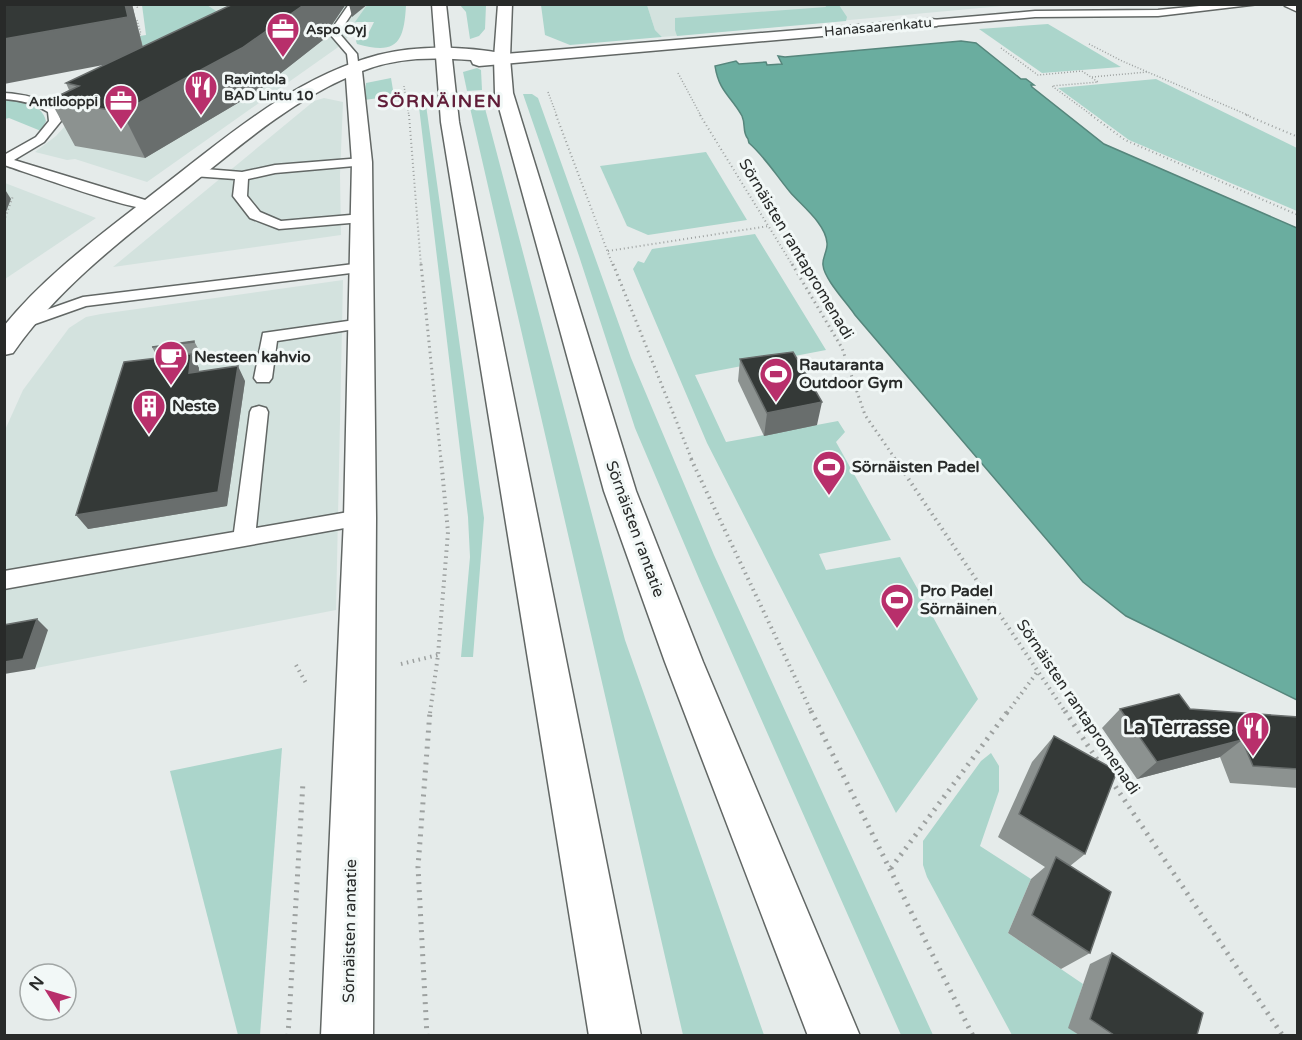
<svg xmlns="http://www.w3.org/2000/svg" width="1302" height="1040" viewBox="0 0 1302 1040" font-family="'Varela Round',sans-serif">
	<rect width="100%" height="100%" fill="#e5ebea"/>
	<g fill="#d3e2de">
		<polygon points="1000,4 1002,6 662,37 655,30 647,5"/>
		<polygon points="207,5 367,5 344,43 147,182 75,159 67,160 35,152 56,136 65,126 237,25"/>
		<polygon points="324,98 343,102 340,175 341,235 113,267 314,101"/>
		<polygon points="5,183 96,218 5,279"/>
		<polygon points="343,280 336,610 5,674 5,430 23,390 69,328 86,317 101,314"/>
	</g>
	<g fill="#abd5cb">
		<polygon points="825,4 839,5 847,17 846,21 677,36 675,30 675,18 826,7"/>
		<polygon points="142,5 207,5 238,25 155,67 65,48 146,35"/>
		<path d="M367 5H406C404 43 397 55 357 44L356 41 361 32H369L374 22H355Z"/>
		<polygon points="460,5 486,5 485,29 479,36 470,39 466,12"/>
		<polygon points="541,5 647,5 655,30 662,37 570,45 545,35"/>
		<polygon points="1048,24 1121,67 1042,73 979,29"/>
		<polygon points="477,68 481,70 482,90 467,91 463,72"/>
		<polygon points="391,78 394,96 364,100 366,83"/>
		<polygon points="1156,79 1297,148 1297,211 1129,140 1058,88"/>
		<polygon points="523,94 532,94 538,98 631,358 714,555 933,1035 901,1035 700,581 635,428 579,256"/>
		<polygon points="482,97 625,640 764,1035 683,1035 468,99"/>
		<path d="M4 100C20 101 42 103 46 121L41 131 9 118 5 119Z"/>
		<polygon points="426,105 484,518 473,657 461,657 470,557 468,517 419,107"/>
		<polygon points="706,152 747,220 648,235 627,226 600,166"/>
		<polygon points="755,234 826,350 695,375 726,442 838,421 845,432 836,442 891,540 819,554 826,570 900,557 978,699 896,813 707,443 633,269 638,261 644,263 652,249"/>
		<polygon points="282,748 260,1035 238,1035 170,771"/>
		<polygon points="991,753 999,766 999,791 980,846 1031,879 1008,933 1083,984 1069,1028 1079,1035 1012,1035 927,877 923,865 923,841 981,761"/>
	</g>
	<path fill="#6aad9f" stroke="#56867c" stroke-width="1.5" d="M961 41 976 43 1021 79H1026L1034 85H1031L1032 87 1104 144 1297 228V700L1126 616 1083 582 855 315C847 303 824 279 823 265 822 258 828 250 827 243 826 224 801 205 790 192 776 175 765 157 749 143L748 139C742 132 746 125 742 116 731 96 719 92 715 66L736 61 739 64 766 62 767 65 782 64 778 56 785 57Z"/>
	<g fill="none" stroke-linecap="round" stroke-linejoin="round">
		<defs>
			<g id="service">
				<polygon points="349,4 358,4 339,33 357,54 359,70 354,73 349,70 347,54 329,33"/>
				<polygon points="1220,4 1259,4 1158,16 1035,17 932,26 927,23 932,20 1035,11 1158,10"/>
				<polygon points="1284,4 1298,5 1298,12 1285,6"/>
				<path d="M4 93C24 94 41 98 57 109L61 121 44 142 14 160 155 203 157 206 155 209C137 213 29 173 4 165V155L36 137 49 121 48 112C34 103 20 100 4 99Z"/>
				<polygon points="362,158 368,162 366,165 275,173 248,179 247,196 260,212 281,221 362,214 369,218 362,222 279,229 250,218 233,196 235,179 193,176 187,172 193,168 242,172 275,165"/>
				<polygon points="362,263 367,265 370,268 367,271 86,306 21,329 13,324 15,321 83,297"/>
				<polygon points="362,319 370,324 368,327 277,341 272,378 269,382 257,382 254,378 263,333"/>
				<polygon points="259,406 266,408 268,412 256,528 360,510 367,512 370,518 367,524 4,589 4,571 234,532 250,412 252,408"/>
			</g>
			<path id="minor" d="M932 19 937 20 939 23 937 26 479 66 473 64 471 60C433 57 398 57 362 71L372 162 376 518 373 1036H321L344 518 352 162 346 78C288 104 242 144 192 184 128 235 60 285 13 353L4 355V326C46 274 102 234 154 193 223 140 292 78 378 55 417 45 466 46 505 54Z"/>
			<g id="primary">
				<polygon points="432,4 446,4 459,122 641,1036 589,1036 441,122"/>
				<polygon points="498,4 512,4 510,58 513,93 636,491 703,662 860,1036 808,1036 665,662 604,491 495,93 494,58"/>
			</g>
		</defs>
		<use href="#service" stroke="#626765" stroke-width="3"/>
		<use href="#minor" stroke="#626765" stroke-width="3"/>
		<use href="#primary" stroke="#626765" stroke-width="3"/>
		<g stroke="#9da1a0" stroke-width="1.5" stroke-dasharray="1 2" stroke-linecap="butt">
			<polyline points="136,4 138,9"/>
			<polyline points="137,20 141,34 137,35"/>
			<polyline points="1089,44 1122,61 1250,116"/>
			<polyline points="1001,48 1038,75 1082,71 1098,82 1052,86 1093,116"/>
			<polyline points="678,73 701,116"/>
			<polyline points="1092,77 1147,72"/>
			<polyline points="404,86 409,116"/>
			<polyline points="548,92 557,116"/>
			<polyline points="392,101 415,100"/>
		</g>
		<g stroke="#9da1a0" stroke-width="2" stroke-dasharray="1 3" stroke-linecap="butt">
			<polyline points="409,115 421,266"/>
			<polyline points="556,115 613,266"/>
			<polyline points="700,115 793,266"/>
			<polyline points="1091,115 1125,140 1298,215"/>
			<polyline points="1246,115 1298,137"/>
			<polyline points="4,221 13,196"/>
			<polyline points="608,251 769,226"/>
		</g>
		<g stroke="#9da1a0" stroke-width="3" stroke-dasharray="1.5 4" stroke-linecap="butt">
			<polyline points="421,264 441,460"/>
			<polyline points="613,264 692,460"/>
			<polyline points="792,264 842,348 865,415 896,460"/>
		</g>
		<g stroke="#9da1a0" stroke-width="4" stroke-dasharray="1.5 4.5" stroke-linecap="butt">
			<polyline points="691,459 812,713"/>
			<polyline points="895,459 1066,713"/>
			<polyline points="401,664 438,655"/>
			<polyline points="296,665 307,685"/>
			<polyline points="430,713 438,655 448,532 441,459"/>
			<polyline points="1007,713 1038,671"/>
		</g>
		<g stroke="#9da1a0" stroke-width="5" stroke-dasharray="2 6" stroke-linecap="butt">
			<polyline points="811,711 973,1036"/>
			<polyline points="1065,711 1100,764"/>
			<polyline points="1111,780 1283,1036"/>
			<polyline points="891,868 1008,711"/>
			<polyline points="288,1036 303,782"/>
			<polyline points="427,1036 418,867 430,711"/>
		</g>
		<use href="#service" fill="#fff" fill-rule="evenodd"/>
		<use href="#minor" fill="#fff" fill-rule="evenodd"/>
		<use href="#primary" fill="#fff" fill-rule="evenodd"/>
	</g>
	<g fill="#8c9290">
		<polygon points="4,4 132,4 143,47 233,4 346,4 327,32 328,36 258,91 145,158 75,146 50,100 69,90 66,83 106,65"/>
		<polygon points="194,341 200,352 200,354 192,355 199,368 199,372 245,381 227,506 88,529 158,358 152,347"/>
		<polygon points="740,359 817,425 764,436 738,381"/>
		<polygon points="1120,709 1190,709 1298,717 1298,788 1230,783 1220,757 1137,779 1102,728"/>
		<polygon points="1054,736 1085,854 1070,866 1090,953 1061,969 1008,933 1031,879 1045,867 998,837 1032,762"/>
		<polygon points="1112,953 1197,1035 1079,1035 1068,1028 1090,964"/>
	</g>
	<g fill="#696e6d">
		<polygon points="125,4 132,4 145,57 4,84 4,39"/>
		<polygon points="305,4 346,4 327,32 328,36 258,91 145,158 122,112"/>
		<polygon points="349,4 368,4 352,17"/>
		<polygon points="4,188 11,199 4,217"/>
		<polygon points="191,354 199,368 197,388 189,373"/>
		<polygon points="238,366 245,381 227,506 88,529 76,515"/>
		<polygon points="822,402 817,425 764,436 767,413"/>
		<polygon points="37,619 48,630 35,669 4,674 4,662"/>
		<polygon points="1242,740 1220,757 1137,779 1157,762"/>
	</g>
	<g fill="#343937" stroke="#696e6d" stroke-width="1.5">
		<polygon points="4,4 125,4 128,17 4,39"/>
		<polygon points="233,4 305,4 242,48 122,112 50,100 79,86 66,83"/>
		<polygon points="194,341 194,342 152,347"/>
		<polygon points="793,352 822,402 767,413 740,359"/>
		<polygon points="191,354 189,373 238,366 218,492 76,515 124,362"/>
		<polygon points="37,619 23,659 4,662 4,625"/>
		<polygon points="1179,694 1190,709 1298,717 1298,769 1253,766 1242,740 1157,762 1120,709"/>
		<polygon points="1054,736 1117,771 1085,854 1019,814"/>
		<polygon points="1056,857 1111,892 1090,953 1032,915"/>
		<polygon points="1112,953 1203,1013 1197,1035 1114,1035 1090,1019"/>
	</g>
	<defs>
		<symbol id="office-pin" viewBox="-11 -11 22 30"><path d="M0 17L-7.5 6A9.5 9.5 0 1 1 7.5 6Z" fill="#b82f6b" stroke="#f2f8f7"/><path d="M-6-3h4V-5.5h4V-3h4V5H-6ZM-1-4.5V-3h2v-1.5ZM-6 0V1H6V0Z" fill="#fff"/></symbol>
		<symbol id="restaurant-pin" viewBox="-11 -11 22 30"><path d="M0 17L-7.5 6A9.5 9.5 0 1 1 7.5 6Z" fill="#b82f6b" stroke="#f2f8f7"/><path d="M-5-6h1v4h1v-4h1v4h1v-4h1v5L-1.5 .5V6h-2V.5L-5-1ZM5-6V6H3V1.5H1.5Q1.5-4 5-6Z" fill="#fff"/></symbol>
		<symbol id="cafe-pin" viewBox="-11 -11 22 30"><path d="M0 17L-7.5 6A9.5 9.5 0 1 1 7.5 6Z" fill="#b82f6b" stroke="#f2f8f7"/><path d="M-5.5-4.5H6V0H3Q3 3.5 0 3.5H-2.5Q-5.5 3.5-5.5 0ZM3-3.2v2h1.7v-2ZM-6 4.5H4V6H-6Z" fill="#fff"/></symbol>
		<symbol id="stadium-pin" viewBox="-11 -11 22 30"><path d="M0 17L-7.5 6A9.5 9.5 0 1 1 7.5 6Z" fill="#b82f6b" stroke="#f2f8f7"/><path d="M0-5a6.5 5 0 1 0 0 10a6.5 5 0 1 0 0-10ZM-3.5-1.8h7v3.6h-7Z" fill="#fff"/></symbol>
		<symbol id="building-pin" viewBox="-11 -11 22 30"><path d="M0 17L-7.5 6A9.5 9.5 0 1 1 7.5 6Z" fill="#b82f6b" stroke="#f2f8f7"/><path d="M-4-6H4V6H1V3H-1V6H-4ZM-2.5-4.3h1.7v1.8h-1.7ZM.8-4.3h1.7v1.8H.8ZM-2.5-1h1.7V.8h-1.7ZM.8-1h1.7V.8H.8Z" fill="#fff"/></symbol>
	</defs>
	<g fill-rule="evenodd">
		<use href="#office-pin" x="264" y="10" width="38" height="52"/>
		<use href="#restaurant-pin" x="182" y="68" width="38" height="52"/>
		<use href="#office-pin" x="102" y="82" width="38" height="52"/>
		<use href="#cafe-pin" x="152" y="338" width="38" height="52"/>
		<use href="#stadium-pin" x="757" y="355" width="38" height="52"/>
		<use href="#building-pin" x="130" y="387" width="38" height="52"/>
		<use href="#stadium-pin" x="810" y="448" width="38" height="52"/>
		<use href="#stadium-pin" x="878" y="581" width="38" height="52"/>
		<use href="#restaurant-pin" x="1234" y="709" width="38" height="52"/>
	</g>
	<g text-anchor="middle" dominant-baseline="central" stroke-width="6" stroke-linejoin="round" paint-order="stroke">
		<g font-size="14" fill="#282a29" stroke="#f2f8f7">
			<text transform="translate(878 27) rotate(-5)">Hanasaarenkatu</text>
		</g>
		<g font-size="14" font-weight="bold" fill="#282a29" stroke="#f2f8f7" text-anchor="start">
			<text x="306" y="29">Aspo Oyj</text>
			<text x="224" y="79">Ravintola<tspan x="224" dy="16">BAD Lintu 10</tspan></text>
			<text x="98" y="101" text-anchor="end">Antilooppi</text>
		</g>
		<g font-size="16" fill="#282a29" stroke="#f2f8f7">
			<text transform="translate(796 249) rotate(59)">Sörnäisten rantapromenadi</text>
			<text transform="translate(635 529) rotate(70)">Sörnäisten rantatie</text>
			<text transform="translate(1078 707) rotate(56)">Sörnäisten rantapromenadi</text>
			<text transform="translate(350 931) rotate(-89)">Sörnäisten rantatie</text>
		</g>
		<g font-size="16" font-weight="bold" fill="#282a29" stroke="#f2f8f7" text-anchor="start">
			<text x="194" y="357">Nesteen kahvio</text>
			<text x="799" y="365">Rautaranta<tspan x="799" dy="18">Outdoor Gym</tspan></text>
			<text x="172" y="406">Neste</text>
			<text x="852" y="467">Sörnäisten Padel</text>
			<text x="920" y="591">Pro Padel<tspan x="920" dy="18">Sörnäinen</tspan></text>
		</g>
		<g font-size="18" font-weight="bold" letter-spacing="1.5" fill="#601d38" stroke="#f2f8f7">
			<text x="440" y="101">SÖRNÄINEN</text>
		</g>
		<g font-size="20" font-weight="bold" fill="#282a29" stroke="#f2f8f7" text-anchor="end">
			<text x="1230" y="728">La Terrasse</text>
		</g>
	</g>
	<rect width="1302" height="1040" fill="none" stroke="#282a29" stroke-width="12"/>
	<g transform="translate(48 992) rotate(307)"><circle r="28" fill="#f2f8f7" stroke="#a1a6a5" stroke-width="1.5"/>
	<path d="M0-4.5L10 22L0 15L-10 22Z" fill="#b82f6b"/>
	<text y="-9" font-size="16" font-weight="bold" text-anchor="middle" fill="#282a29">N</text>
	</g>
</svg>
